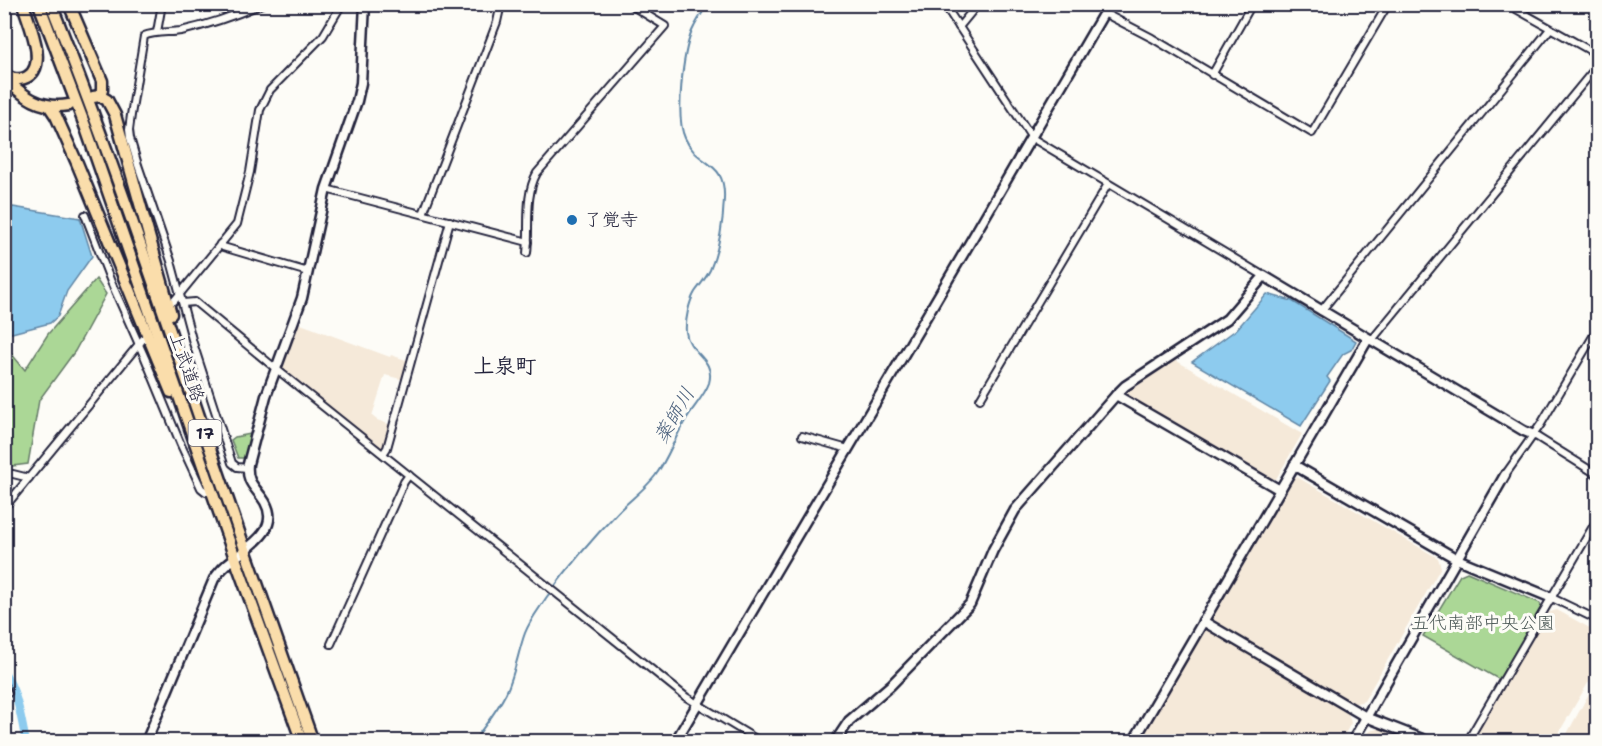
<svg xmlns="http://www.w3.org/2000/svg" width="1602" height="746" viewBox="0 0 1602 746" font-family="'Shantell Sans','Klee One',sans-serif">
	<rect width="100%" height="100%" fill="#fdfcf7"/>
	<filter id="ink" filterUnits="userSpaceOnUse"><feTurbulence type="fractalNoise" baseFrequency=".0167" numOctaves="2"/><feDisplacementMap in="SourceGraphic" scale="12" xChannelSelector="R" yChannelSelector="G"/><feConvolveMatrix kernelMatrix="1 2 1 2 8 2 1 2 1" color-interpolation-filters="sRGB"/></filter>
	<g filter="url(#ink)">
		<g fill="#f5e9d9">
			<polygon points="298,323 390,357 391,355 409,361 404,380 385,375 372,416 377,420 391,425 383,450 282,369"/>
			<polygon points="1175,360 1302,434 1276,479 1271,479 1127,397 1126,391"/>
			<polygon points="1297,477 1438,558 1441,567 1364,701 1353,704 1213,621 1211,616 1292,478"/>
			<polygon points="1557,610 1597,632 1598,666 1554,741 1471,741 1546,613"/>
			<polygon points="1208,629 1348,712 1351,723 1341,741 1138,742 1201,631"/>
			<polygon points="1592,688 1597,691 1597,741 1563,741"/>
			<polygon points="1381,728 1416,741 1364,741 1370,731"/>
		</g>
		<g fill="#abd796" stroke="#667c68" stroke-width="1.5">
			<polygon points="96,279 106,294 75,351 39,400 28,464 5,467 5,346 25,370 48,334"/>
			<polygon points="250,434 251,437 245,458 238,458 231,440 235,437"/>
			<polygon points="1467,572 1540,603 1542,608 1500,680 1423,636 1460,575"/>
		</g>
		<g fill="#8dcbee" stroke="#6287a6" stroke-width="1.5">
			<polygon points="13,207 80,218 92,256 67,291 58,316 50,323 12,333 5,333 5,213 7,209"/>
			<polygon points="1267,294 1292,301 1356,341 1351,350 1343,354 1327,377 1330,381 1301,426 1192,362 1237,329"/>
		</g>
		<g fill="none" stroke-linecap="round" stroke-linejoin="round">
			<path stroke="#6287a6" stroke-width="2" d="M473 742C485 725 497 711 506 693 515 674 518 652 525 633 530 620 539 609 546 598 568 567 593 538 619 511 631 499 644 490 655 476 668 459 674 439 685 421 692 408 704 397 709 383 716 358 688 353 686 332 685 320 689 302 695 292 700 285 706 278 710 270 720 247 723 224 724 199 726 159 698 168 685 138 675 117 683 53 692 31 696 22 702 13 708 4"/>
			<path stroke="#8dcbee" stroke-width="8" d="M4 672C18 693 21 718 26 742"/>
			<defs>
				<g id="street">
					<polyline points="944,4 1032,138 1264,276"/>
					<polyline points="1507,4 1598,55"/>
					<polyline points="1104,13 1152,38 1312,133 1388,4"/>
					<polyline points="959,27 978,4"/>
					<polyline points="157,32 162,4"/>
					<polyline points="1212,75 1252,4"/>
					<polyline points="326,189 528,242"/>
					<polyline points="423,214 497,22 501,4"/>
					<polyline points="85,215 111,282 145,358 181,445 201,488 206,492 212,492"/>
					<polyline points="220,244 223,247 308,272"/>
					<path d="M527 253C530 227 524 196 537 173L665 26 629 4"/>
					<polyline points="174,301 237,224 250,172 260,110 270,90 323,36 342,4"/>
					<polyline points="183,303 195,302 275,368 686,697 761,742"/>
					<polyline points="1321,311 1550,29"/>
					<polyline points="1371,341 1598,65"/>
					<polyline points="980,399 1108,184"/>
					<polyline points="1534,435 1598,475"/>
					<polyline points="802,436 848,449"/>
					<polyline points="383,454 387,448 450,221"/>
					<path d="M247 468 237 467 232 463 193 343 171 261 138 165 130 138 129 130 131 115 144 36C155 31 169 33 181 31 208 25 236 15 262 4"/>
					<polyline points="4,474 13,474 29,478"/>
					<polyline points="1505,475 1541,424 1598,328"/>
					<polyline points="4,508 144,338"/>
					<polyline points="1552,598 1598,620"/>
					<polyline points="331,644 404,482 409,475"/>
					<polyline points="4,685 8,693"/>
					<polyline points="1467,742 1598,518"/>
				</g>
				<g id="secondary">
					<polyline points="1116,395 1280,490"/>
					<polyline points="1294,465 1457,559 1552,598"/>
					<polyline points="1203,621 1366,717 1430,742"/>
					<path d="M146 742 214 579C219 572 224 566 231 561 248 547 281 530 265 502 256 487 246 484 248 464L266 396 302 298 326 189 357 101 361 83 365 4"/>
					<polyline points="675,742 965,251 1109,4"/>
					<polyline points="835,742 849,721 891,685 970,604 993,550 1015,510 1116,395 1125,386 1227,319 1264,276 1524,431 1534,435"/>
					<polyline points="1133,742 1368,339"/>
					<polyline points="1352,742 1505,475"/>
				</g>
				<g id="highway">
					<polyline points="39,4 87,131 235,558 302,742"/>
					<path d="M51 4C108 147 157 292 206 437 241 539 277 640 313 742"/>
					<polyline points="69,4 102,81 102,90 100,96"/>
					<path d="M4 74C11 79 20 81 27 77 49 65 28 22 23 4"/>
					<path d="M4 78C25 97 40 110 69 105"/>
					<polyline points="93,97 100,96 107,100 115,115 171,314"/>
					<polyline points="50,107 56,116 77,163 171,392"/>
				</g>
			</defs>
			<use href="#street" stroke="#22223b" stroke-width="10"/>
			<use href="#secondary" stroke="#22223b" stroke-width="13"/>
			<use href="#highway" stroke="#22223b" stroke-width="15"/>
			<use href="#street" stroke="#fdfcf7" stroke-width="6"/>
			<use href="#secondary" stroke="#fdfcf7" stroke-width="8"/>
			<use href="#highway" stroke="#faddab" stroke-width="10"/>
		</g>
	</g>
	<circle fill="#1f6fb2" stroke="#fdfcf7" stroke-width="2" cx="572" cy="220" r="6"/>
	<g text-anchor="middle" dominant-baseline="central" stroke-width="6" stroke-linejoin="round" paint-order="stroke">
		<rect fill="#fdfcf7" stroke="#646373" stroke-width="1.5" x="188.5" y="420" width="33" height="26" rx="4.5"/>
		<g font-size="16" font-weight="bold" fill="#22223b">
			<text x="205" y="433">17</text>
		</g>
		<g font-size="18" fill="#22223b" stroke="#fdfcf7" text-anchor="start">
			<text x="584" y="220">了覚寺</text>
		</g>
		<g font-size="18" fill="#22223b" stroke="#fdfcf7">
			<text transform="translate(187 367) rotate(71)">上武道路</text>
		</g>
		<g font-size="18" fill="#4b5856" stroke="#fdfcf7">
			<text x="1483" y="623">五代南部中央公園</text>
		</g>
		<g font-size="20" font-style="italic" fill="#475d7a" stroke="#fdfcf7">
			<text transform="translate(674 415) rotate(-60)">薬師川</text>
		</g>
		<g font-size="21" font-weight="bold" fill="#22223b" stroke="#fdfcf7">
			<text x="505" y="366">上泉町</text>
		</g>
	</g>
	<rect width="1602" height="746" fill="none" stroke="#fdfcf7" stroke-width="24"/>
	<rect x="12" y="12" width="1578" height="722" fill="none" stroke="#22223b" stroke-width="2" filter="url(#ink)"/>
</svg>
